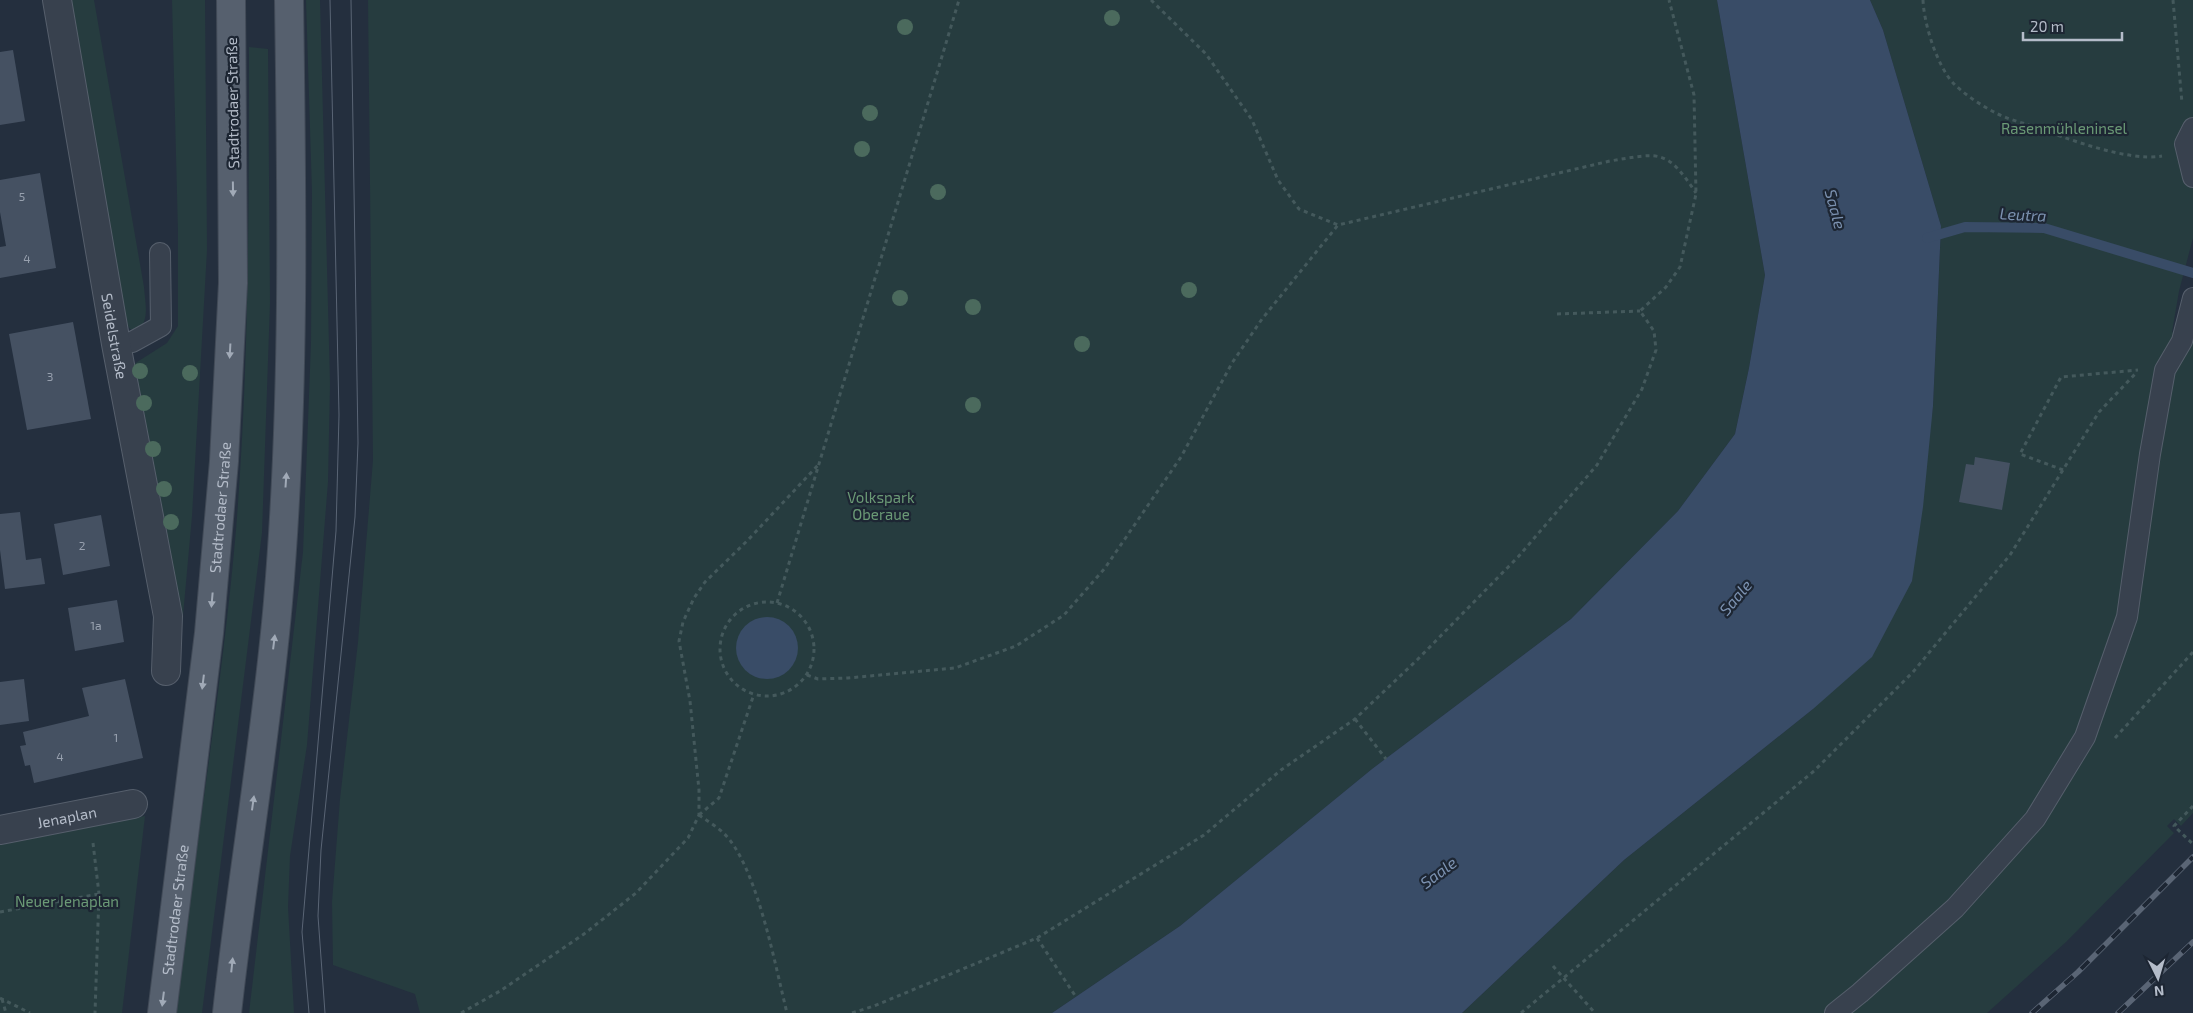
<svg xmlns="http://www.w3.org/2000/svg" width="2193" height="1013" viewBox="0 0 2193 1013" font-family="'Exo 2',sans-serif">
	<rect width="100%" height="100%" fill="#242f3e"/>
	<g fill="#263c3f">
		<path d="M71 0H94L144 287C145 302 150 320 138 331L130 329 125 321Z"/>
		<polygon points="172,0 205,0 207,250 192,516 182,627 179,627 134,364 167,343 178,326 178,232"/>
		<polygon points="306,0 320,0 330,383 328,482 307,745 290,856 288,907 294,1013 249,1013 303,552 311,343 312,192"/>
		<polygon points="368,0 1717,0 1765,275 1749,368 1735,434 1678,511 1571,619 1372,769 1180,926 1052,1013 420,1013 415,994 333,965 332,902 340,799 358,642 373,460"/>
		<polygon points="1870,0 2193,0 2193,238 2179,291 2172,332 2193,340 2193,813 2181,826 2174,819 2167,826 2174,833 2066,942 1987,1013 1462,1013 1624,860 1813,709 1932,415 1933,406 1941,226 1883,30"/>
		<path d="M249 47 268 49 270 303 262 533 202 1013H176C194 852 222 691 236 530 249 369 249 208 249 47Z"/>
		<polygon points="145,816 122,1013 0,1013 0,845"/>
	</g>
	<g fill="#394c67">
		<polygon points="1717,0 1870,0 1883,30 1941,226 1933,406 1923,507 1912,581 1872,657 1813,709 1624,860 1462,1013 1052,1013 1180,926 1372,769 1571,619 1678,511 1735,434 1749,368 1765,275"/>
		<circle cx="767" cy="648" r="31"/>
	</g>
	<g fill="none" stroke-linecap="round" stroke-linejoin="round">
		<polyline stroke="#394c67" stroke-width="10" points="1927,238 1965,227 2044,228 2193,273"/>
	</g>
	<g fill="#455162">
		<polygon points="13,50 25,121 0,125 0,52"/>
		<polygon points="40,173 56,268 0,278 0,247 6,246 0,212 0,180"/>
		<polygon points="73,322 91,419 27,430 9,334"/>
		<polygon points="1975,457 2010,463 2002,510 1959,502 1966,464 1974,465"/>
		<polygon points="20,512 26,560 41,558 45,584 5,589 0,550 0,514"/>
		<polygon points="101,515 110,566 63,575 54,524"/>
		<polygon points="117,600 124,642 75,651 68,608"/>
		<polygon points="24,679 29,721 0,725 0,682"/>
		<polygon points="125,679 143,758 34,783 30,765 25,766 20,746 26,745 23,732 89,716 82,688"/>
	</g>
	<g fill="none" stroke-linecap="round" stroke-linejoin="round">
		<defs>
			<g id="lane">
				<polyline points="2193,128 2185,144 2193,177"/>
				<polyline points="116,344 132,342 161,326 160,253"/>
				<polyline points="1835,1013 1860,993 1955,908 2035,819 2085,737 2127,617 2150,454 2165,370 2182,341 2193,298"/>
			</g>
			<g id="street">
				<path id="s1" d="M57 0 116 344 168 616 166 671"/>
				<path id="s2" d="M0 830 133 804"/>
			</g>
			<g id="primary">
				<path id="s3" d="M162 1013 209 633 224 461 233 283 231 0"/>
				<path d="M227 1013C242 876 266 740 278 602 295 402 292 201 289 0"/>
			</g>
		</defs>
		<use href="#lane" stroke="#565f6c" stroke-width="22"/>
		<use href="#street" stroke="#565f6c" stroke-width="30"/>
		<use href="#primary" stroke="#414a57" stroke-width="30"/>
		<g stroke="#44595c" stroke-width="3" stroke-dasharray="4 4" stroke-linecap="butt">
			<path d="M1151 0 1206 54 1252 120 1278 180 1299 209 1338 225 1610 161C1660 153 1666 148 1696 193"/>
			<path d="M1923 0C1924 24 1937 67 1955 85 1967 96 1982 106 1996 113 2007 119 2020 122 2032 126 2066 138 2127 162 2162 156"/>
			<polyline points="2173,0 2182,103"/>
			<polyline points="1557,314 1640,311"/>
			<polyline points="2063,470 2020,454 2061,377 2138,370"/>
			<circle cx="767" cy="649" r="47"/>
			<polyline points="777,603 959,0"/>
			<polyline points="807,675 818,679 848,678 955,668 1016,646 1064,615 1105,568 1181,457 1232,363 1262,319 1338,225"/>
			<polyline points="1355,719 1386,759"/>
			<polyline points="2115,738 2193,652"/>
			<polyline points="2193,806 2174,826 2193,844"/>
			<path d="M699 815C709 822 721 829 729 839 759 877 775 965 787 1013"/>
			<polyline points="699,815 719,798 754,694"/>
			<polyline points="93,843 99,894 95,1013"/>
			<polyline points="0,912 99,894"/>
			<polyline points="1037,938 1076,997"/>
			<polyline points="1553,966 1595,1013"/>
			<polyline points="0,998 30,1013"/>
			<polyline points="2,999 6,1013"/>
			<polyline points="461,1013 500,991 584,934 636,893 688,838 699,815 699,790 690,701 679,641 683,622 694,598 705,582 748,540 820,463"/>
			<polyline points="852,1013 874,1006 1037,938 1204,835 1281,770 1355,719 1418,659 1518,557 1597,465 1642,389 1656,350 1654,331 1640,311 1666,287 1680,267 1696,194 1694,95 1669,0"/>
			<polyline points="1521,1013 1814,771 1913,672 2010,555 2099,412 2136,373"/>
		</g>
		<use href="#lane" stroke="#38414e" stroke-width="20"/>
		<use href="#street" stroke="#38414e" stroke-width="28"/>
		<use href="#primary" stroke="#56606e" stroke-width="28"/>
		<g stroke="#5a6575" stroke-width="1">
			<polyline points="309,1013 302,932 336,531 339,415 330,0"/>
			<polyline points="325,1013 318,916 321,850 355,517 358,443 351,0"/>
		</g>
		<defs>
			<g id="rail">
				<polyline points="2032,1013 2078,972 2193,857"/>
				<polyline points="2118,1013 2193,942"/>
			</g>
		</defs>
		<use href="#rail" stroke="#5a6575" stroke-width="5.5"/>
		<use href="#rail" stroke="#1d2633" stroke-width="4" stroke-dasharray="11" stroke-linecap="butt"/>
	</g>
	<g fill="#4b6a5d">
		<circle cx="1112" cy="18" r="8"/>
		<circle cx="905" cy="27" r="8"/>
		<circle cx="870" cy="113" r="8"/>
		<circle cx="862" cy="149" r="8"/>
		<circle cx="938" cy="192" r="8"/>
		<circle cx="1189" cy="290" r="8"/>
		<circle cx="900" cy="298" r="8"/>
		<circle cx="973" cy="307" r="8"/>
		<circle cx="1082" cy="344" r="8"/>
		<circle cx="140" cy="371" r="8"/>
		<circle cx="190" cy="373" r="8"/>
		<circle cx="144" cy="403" r="8"/>
		<circle cx="973" cy="405" r="8"/>
		<circle cx="153" cy="449" r="8"/>
		<circle cx="164" cy="489" r="8"/>
		<circle cx="171" cy="522" r="8"/>
	</g>
	<defs><path id="oneway-solid" d="M-6-.8H1V-3.2L6.5 0L1 3.2V.8H-6Z" transform="scale(1.25)"/></defs>
	<g fill="#a1aab7">
		<use href="#oneway-solid" transform="translate(233 189) rotate(89)"/>
		<use href="#oneway-solid" transform="translate(230 351) rotate(93)"/>
		<use href="#oneway-solid" transform="translate(286 480) rotate(-86)"/>
		<use href="#oneway-solid" transform="translate(212 600) rotate(95)"/>
		<use href="#oneway-solid" transform="translate(274 642) rotate(-83)"/>
		<use href="#oneway-solid" transform="translate(203 682) rotate(97)"/>
		<use href="#oneway-solid" transform="translate(253 803) rotate(-82)"/>
		<use href="#oneway-solid" transform="translate(232 965) rotate(-84)"/>
		<use href="#oneway-solid" transform="translate(163 999) rotate(97)"/>
	</g>
	<g text-anchor="middle" dominant-baseline="central" stroke-width="4.5" stroke-linejoin="round" paint-order="stroke">
		<g font-size="12" fill="#98a1af">
			<text x="22" y="196">5</text>
			<text x="27" y="258">4</text>
			<text x="50" y="376">3</text>
			<text x="82" y="545">2</text>
			<text x="96" y="625">1a</text>
			<text x="116" y="737">1</text>
			<text x="60" y="756">4</text>
		</g>
		<g font-size="15" fill="#b4bcc9" stroke="#1d2633">
			<text transform="translate(232 103) rotate(-91)">Stadtrodaer Straße</text>
			<text stroke="none"><textPath href="#s1" startOffset="341">Seidelstraße</textPath></text>
			<text stroke="none"><textPath href="#s3" startOffset="509">Stadtrodaer Straße</textPath></text>
			<text stroke="none"><textPath href="#s2" startOffset="68">Jenaplan</textPath></text>
			<text stroke="none"><textPath href="#s3" startOffset="104">Stadtrodaer Straße</textPath></text>
		</g>
		<g font-size="15" fill="#6b9a76" stroke="#1d2633">
			<text x="2064" y="128">Rasenmühleninsel</text>
			<text x="881" y="497">Volkspark<tspan x="881" dy="17">Oberaue</tspan></text>
			<text x="67" y="901">Neuer Jenaplan</text>
		</g>
		<g font-size="16" font-style="italic" fill="#7c92b1" stroke="#1d2633">
			<text transform="translate(1836 209) rotate(75)">Saale</text>
			<text transform="translate(2023 214) rotate(3)">Leutra</text>
			<text transform="translate(1735 597) rotate(-50)">Saale</text>
			<text transform="translate(1438 872) rotate(-37)">Saale</text>
		</g>
	</g>
	<g transform="translate(2158 978) rotate(175)" stroke="#1d2633" stroke-width="4" paint-order="stroke">
	<path d="M0-4L9 19L0 12L-9 19Z" fill="#b4bcc9"/>
	<text y="-8" font-size="14" font-weight="bold" text-anchor="middle" fill="#b4bcc9">N</text>
	</g>
	<path d="M2023 32v8h99v-8" fill="none" stroke="#b4bcc9" stroke-width="2.5"/>
	<text x="2030" y="32" font-size="15" fill="#b4bcc9" stroke="#1d2633" stroke-width="4" paint-order="stroke">20 m</text>
</svg>
